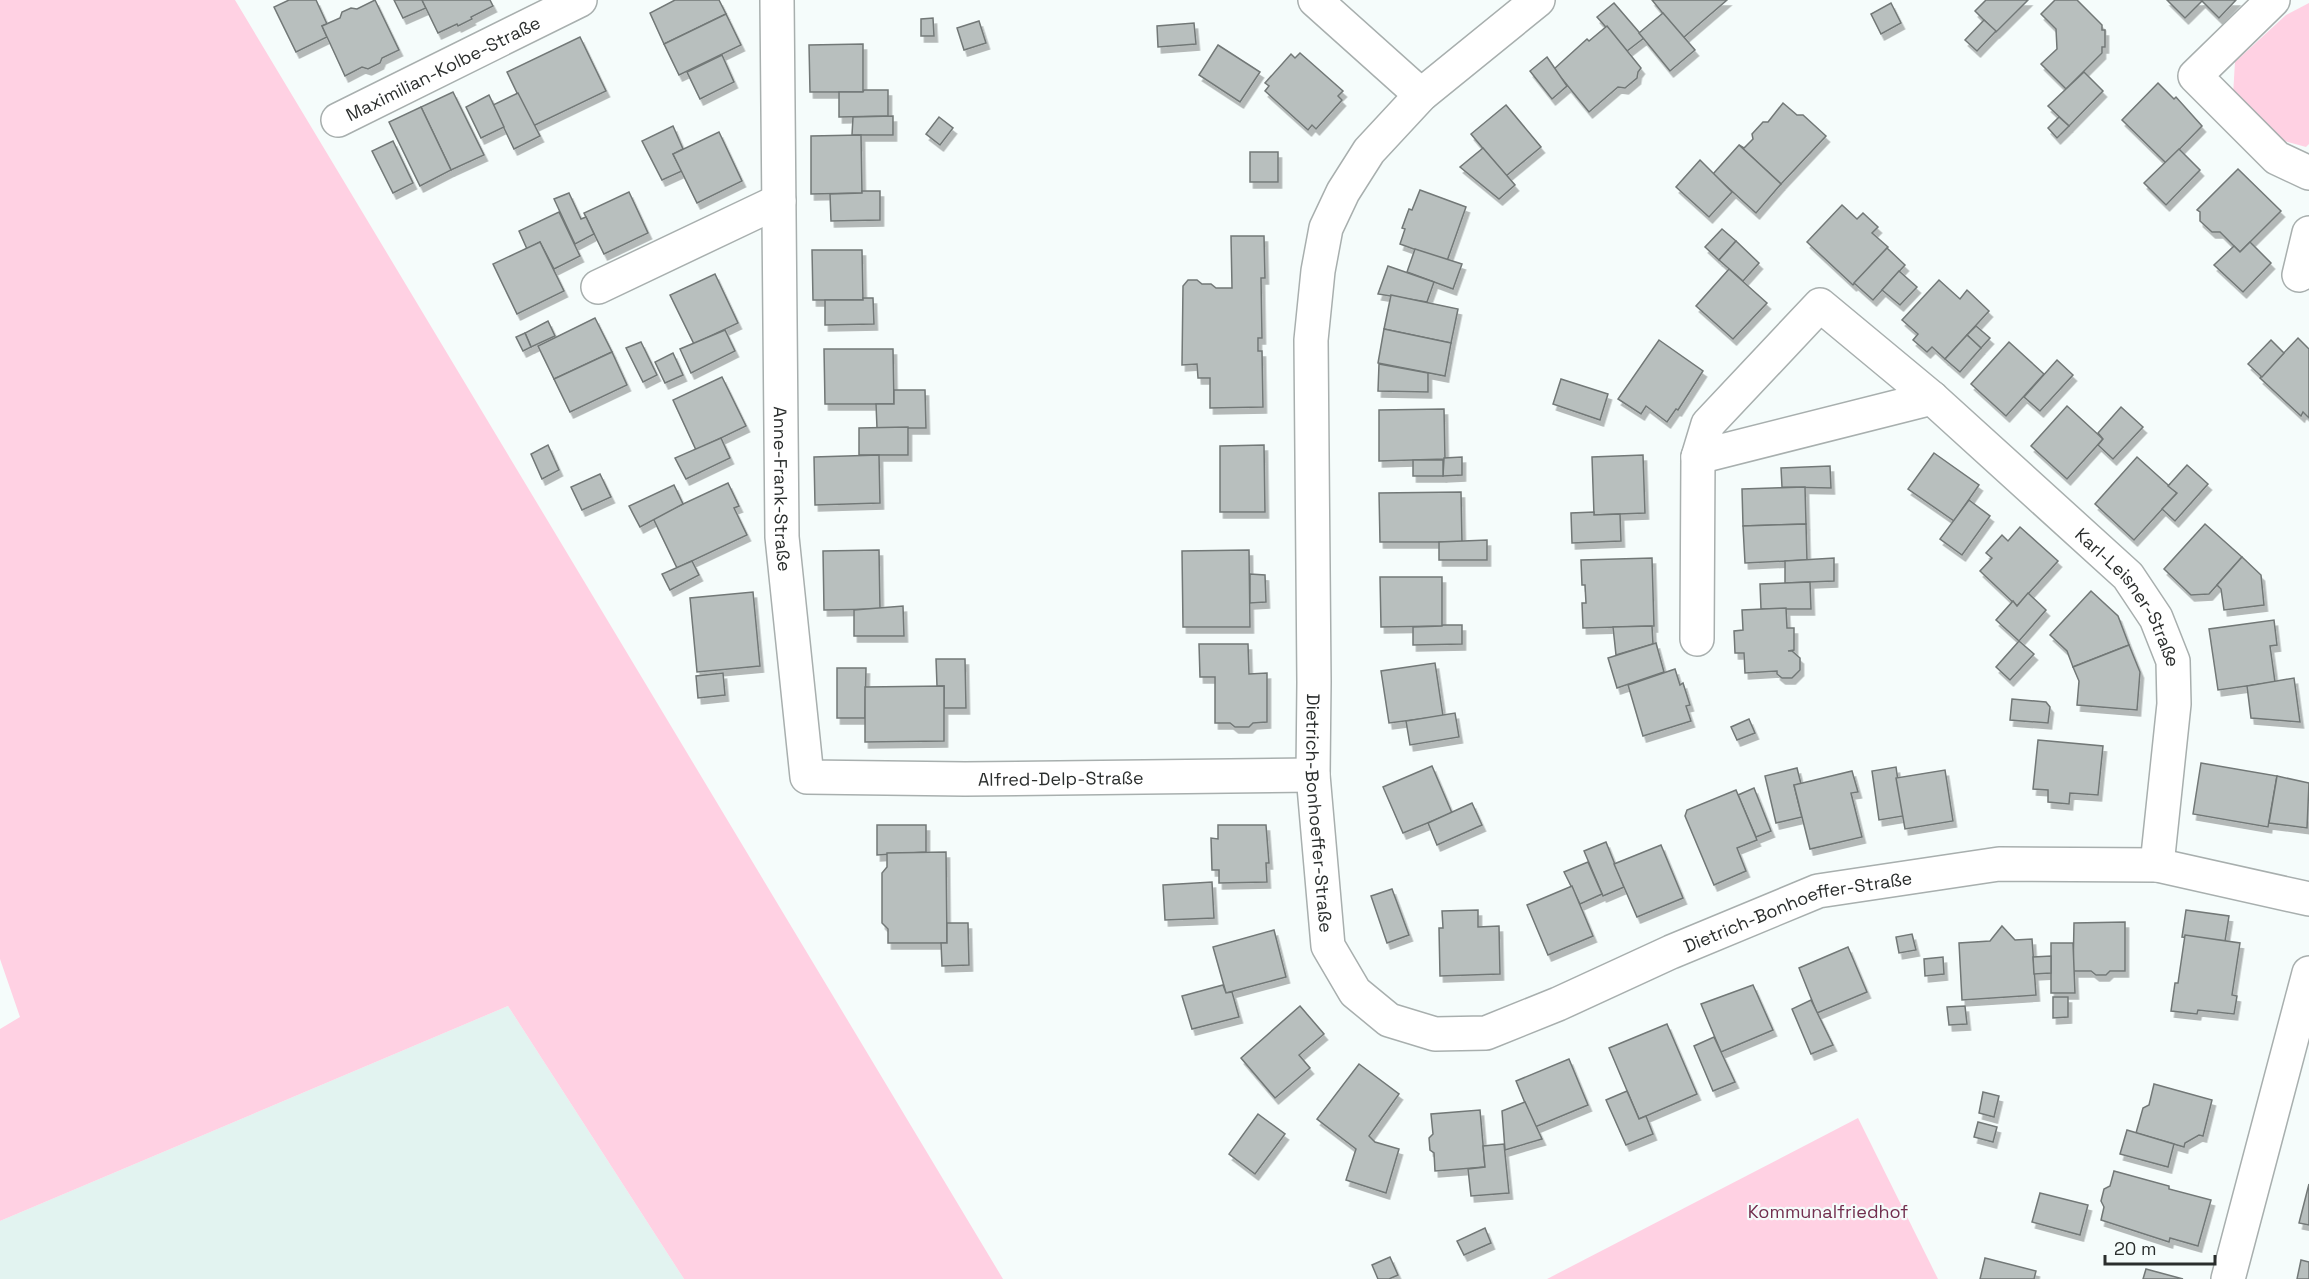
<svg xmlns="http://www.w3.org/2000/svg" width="2309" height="1279" viewBox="0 0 2309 1279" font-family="'Space Grotesk',sans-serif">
	<defs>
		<filter id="shadow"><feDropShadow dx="3.5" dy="6" stdDeviation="0" flood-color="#0004"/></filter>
	</defs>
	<rect width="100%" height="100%" fill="#f5fcfb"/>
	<polygon fill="#e2f3f0" points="508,1006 684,1279 0,1279 0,1221"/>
	<g fill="#ffd1e3">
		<polygon points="0,0 235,0 1003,1279 684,1279 508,1006 0,1221 0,1029 20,1017 0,959"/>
		<polygon points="2309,3 2309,144 2306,147 2281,140 2233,95 2235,62 2286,15"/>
		<polygon points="1858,1118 1938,1279 1547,1279"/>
	</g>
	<g fill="#b8bfbe" stroke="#727877" stroke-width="1.5" filter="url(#shadow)">
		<polygon points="289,0 316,0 327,24 322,26 327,37 296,52 274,7"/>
		<polygon points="375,0 399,50 382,58 380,63 368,69 362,67 345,76 322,26 340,18 342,12 351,8 357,9"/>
		<polygon points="394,0 422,0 426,8 403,18"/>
		<polygon points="422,0 490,0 493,6 471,17 472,19 458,26 457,24 438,33"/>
		<polygon points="675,0 719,0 726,14 664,44 650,13"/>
		<polygon points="1652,0 1727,0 1683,38"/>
		<polygon points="1986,0 2028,0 1996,32 1975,11"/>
		<polygon points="2055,0 2077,0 2102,25 2102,30 2105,30 2105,47 2102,47 2102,53 2066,89 2041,64 2057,49 2056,29 2041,14"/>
		<polygon points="2167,0 2201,0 2202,1 2185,18"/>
		<polygon points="2201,0 2236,0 2219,18"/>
		<polygon points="1614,3 1644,38 1627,51 1597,17"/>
		<polygon points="1891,3 1901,23 1881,34 1871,14"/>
		<polygon points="1663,13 1695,50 1670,71 1639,33"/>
		<polygon points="726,14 741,45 679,75 664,44"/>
		<polygon points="933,18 934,36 921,36 921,19"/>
		<polygon points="1984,20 1996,31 1977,51 1965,40"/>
		<polygon points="979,21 986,43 964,50 957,28"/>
		<polygon points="1194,23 1196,44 1158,47 1157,26"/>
		<polygon points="1607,26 1641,68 1638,72 1637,78 1625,88 1618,87 1589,112 1554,69 1587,39 1589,41"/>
		<polygon points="580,37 606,91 533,126 507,72"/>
		<polygon points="863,44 863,92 810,92 809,45"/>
		<polygon points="1218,45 1260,72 1240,102 1199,75"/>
		<polygon points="1300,53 1343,91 1338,96 1342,100 1316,129 1312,125 1308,130 1265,91 1269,86 1265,83 1291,54 1295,58"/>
		<polygon points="722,55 734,82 700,99 687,72"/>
		<polygon points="1547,57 1567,86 1552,99 1530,71"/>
		<polygon points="2084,72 2103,91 2069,126 2048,106"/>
		<polygon points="2158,83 2174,99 2176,97 2202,126 2166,163 2122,120"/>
		<polygon points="864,90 888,90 888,116 839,117 839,92 863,92"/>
		<polygon points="453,92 484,155 451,170 421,107"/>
		<polygon points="518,93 540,136 514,149 493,105"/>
		<polygon points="489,95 504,127 481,138 466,107"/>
		<polygon points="1783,103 1797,115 1803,115 1826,136 1781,184 1739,145 1744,148 1753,139 1752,134 1763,122 1768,122"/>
		<polygon points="1506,105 1541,147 1506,176 1471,134"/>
		<polygon points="421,107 451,170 420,186 389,122"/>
		<polygon points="893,116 893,135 852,135 853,117"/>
		<polygon points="939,117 953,128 940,145 926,134"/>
		<polygon points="2059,117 2069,126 2057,138 2048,128"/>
		<polygon points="673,126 683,149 673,154 682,171 662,180 642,141"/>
		<polygon points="719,132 742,181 697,203 673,154"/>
		<polygon points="861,135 862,193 811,194 811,136"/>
		<polygon points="393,141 413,183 393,193 372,151"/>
		<polygon points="1739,145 1781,184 1756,213 1713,174"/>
		<polygon points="1483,148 1515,185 1499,199 1460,167"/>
		<polygon points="2179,149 2200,170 2166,205 2144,183"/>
		<rect x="1250" y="152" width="28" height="30"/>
		<polygon points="1700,160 1732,192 1709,217 1676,187"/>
		<polygon points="2238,169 2281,211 2240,252 2220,232 2212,232 2200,221 2200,212 2197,210"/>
		<polygon points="1420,190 1466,207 1447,261 1400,244 1405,229 1402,228 1409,209 1412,210"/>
		<polygon points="862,191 880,191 880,220 831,221 830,194 862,193"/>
		<polygon points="629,192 648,233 604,254 584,213"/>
		<polygon points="569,193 581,219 586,217 594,234 575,244 554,199"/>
		<polygon points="1842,205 1857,219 1863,213 1878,227 1872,233 1888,247 1853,285 1807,242"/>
		<polygon points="559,212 580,256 554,269 540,242 527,249 519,231"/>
		<polygon points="1722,229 1736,241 1719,260 1705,247"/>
		<polygon points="1231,236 1264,236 1265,278 1261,278 1262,338 1258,338 1258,351 1262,351 1263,407 1210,408 1210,378 1198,378 1197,364 1182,365 1183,286 1188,280 1197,280 1202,284 1211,284 1216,288 1232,288"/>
		<polygon points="1736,241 1759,263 1743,281 1719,260"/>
		<polygon points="540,242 564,291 517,314 493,264"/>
		<polygon points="2250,242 2271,263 2243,292 2214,265 2234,246 2240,252"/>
		<polygon points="1887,248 1905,265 1873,300 1854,283"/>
		<polygon points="1415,249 1462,264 1453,289 1407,272"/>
		<polygon points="812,250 862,250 863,300 813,300"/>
		<polygon points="1388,266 1434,282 1427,302 1378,294"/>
		<polygon points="1729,269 1767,303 1733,339 1696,306"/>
		<polygon points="1899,271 1917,287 1900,305 1882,290"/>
		<polygon points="715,274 738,323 694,344 670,295"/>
		<polygon points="1939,280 1960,299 1967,290 1989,311 1945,359 1932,347 1927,352 1913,340 1918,334 1902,320"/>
		<polygon points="1391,295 1458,309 1451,343 1384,329"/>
		<polygon points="863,298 873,298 874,324 825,325 825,300 863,300"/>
		<polygon points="595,318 612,352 554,379 538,346"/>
		<polygon points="548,321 555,336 531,347 525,333"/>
		<polygon points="1976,326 1990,338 1981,348 1967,335"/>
		<polygon points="1384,329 1451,343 1445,376 1378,363"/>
		<polygon points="725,330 735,351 691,373 680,349"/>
		<polygon points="525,333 531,347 523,351 516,337"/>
		<polygon points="1967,335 1981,348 1960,372 1945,359"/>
		<polygon points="2298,338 2309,349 2309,418 2303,412 2301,416 2260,378"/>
		<polygon points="1659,340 1703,371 1678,410 1676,409 1667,422 1646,406 1641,414 1618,399"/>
		<polygon points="2271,340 2284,353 2262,377 2248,364"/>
		<polygon points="641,342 657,375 643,382 626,348"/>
		<polygon points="2009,342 2044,374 2006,416 1971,384"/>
		<polygon points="824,349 893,349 894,404 825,404"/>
		<polygon points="612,352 627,385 570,412 554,379"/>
		<polygon points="673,353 683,375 665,383 655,362"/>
		<polygon points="2057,360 2073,375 2040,411 2024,397"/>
		<polygon points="1379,364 1428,373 1428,392 1378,391"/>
		<polygon points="722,377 746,426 696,450 673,400"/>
		<polygon points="1561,379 1608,394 1600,420 1553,404"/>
		<polygon points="894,390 925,390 926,428 877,428 876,404 894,404"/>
		<polygon points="2067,406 2103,439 2067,479 2031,446"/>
		<polygon points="2121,407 2143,427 2113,459 2098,445 2103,439 2098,433"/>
		<polygon points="1444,409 1445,459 1379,461 1379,410"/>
		<polygon points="908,427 908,455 859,455 859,428"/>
		<polygon points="721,438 730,458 686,479 675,458"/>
		<polygon points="548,445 559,470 542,479 531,454"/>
		<polygon points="1264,445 1265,512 1220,512 1220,446"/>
		<polygon points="1934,453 1979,485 1954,521 1908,489"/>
		<polygon points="879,455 880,503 815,505 814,457"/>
		<polygon points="1643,455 1645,513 1594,515 1592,457"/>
		<polygon points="1462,457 1462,475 1443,476 1444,458"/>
		<polygon points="2137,457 2177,493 2134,540 2095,504"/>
		<rect x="1413" y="460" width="30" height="16"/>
		<polygon points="2187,465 2208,484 2175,521 2162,509 2177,493 2168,486"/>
		<polygon points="1830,466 1831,488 1782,487 1781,468"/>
		<polygon points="600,474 611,497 582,510 571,487"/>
		<polygon points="728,483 739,506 734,508 747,535 677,568 653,518"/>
		<polygon points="674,485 683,504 640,527 629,506"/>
		<polygon points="1805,487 1806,524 1743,526 1742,489"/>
		<polygon points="1461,492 1462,542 1380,542 1379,493"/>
		<polygon points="1969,500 1990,516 1962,555 1940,539"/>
		<polygon points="1594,512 1594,515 1620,514 1621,541 1572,543 1571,513"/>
		<polygon points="1806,524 1807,560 1745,563 1743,526"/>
		<polygon points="2205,524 2242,557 2209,594 2191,595 2164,569"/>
		<polygon points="2020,527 2058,561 2017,606 1980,571 1992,558 1986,553 2002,535 2008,541"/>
		<polygon points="1487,540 1487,560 1439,560 1439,542"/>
		<polygon points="879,550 880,609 824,610 823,551"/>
		<polygon points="1249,550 1250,627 1183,627 1182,551"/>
		<polygon points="2242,557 2261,575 2264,605 2224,610 2221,589 2217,585"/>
		<polygon points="1652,558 1654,626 1583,628 1582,603 1586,603 1585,585 1582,585 1581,560"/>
		<polygon points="1834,558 1834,581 1785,583 1785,561"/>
		<polygon points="692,561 699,575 670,590 662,574"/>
		<polygon points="1250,574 1265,575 1266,602 1250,603"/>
		<polygon points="1380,577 1442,577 1442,626 1381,627"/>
		<polygon points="1810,582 1811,609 1761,609 1760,584"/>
		<polygon points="2091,591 2118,616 2129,645 2073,667 2067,651 2050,635"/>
		<polygon points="753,592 760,666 697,672 690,598"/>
		<polygon points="2028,593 2046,610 2019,641 1996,620 2013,601 2017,606"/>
		<polygon points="903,606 904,636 854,636 854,610"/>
		<polygon points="1786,608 1787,628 1794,628 1794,650 1788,651 1792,651 1800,658 1800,670 1792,678 1782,678 1777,674 1777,671 1745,673 1744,653 1735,653 1734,631 1743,630 1742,610"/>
		<polygon points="2274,620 2277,645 2270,646 2275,682 2218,690 2209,629"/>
		<polygon points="1443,625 1462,625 1462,644 1413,645 1413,627 1442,626"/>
		<polygon points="1652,626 1653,644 1616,655 1613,627"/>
		<polygon points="2019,641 2034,654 2010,680 1996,667"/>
		<polygon points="1656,643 1664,672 1617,688 1608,658"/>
		<polygon points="1199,644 1248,644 1249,674 1267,673 1267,722 1253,723 1249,727 1235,727 1230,723 1215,723 1215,677 1200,677"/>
		<polygon points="2129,645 2140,672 2137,710 2077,705 2079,681 2073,667"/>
		<polygon points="936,659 965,659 966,708 944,708 944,686 937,686"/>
		<polygon points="1435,663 1443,716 1389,723 1381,671"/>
		<polygon points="837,668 866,668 865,718 837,718"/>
		<polygon points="1675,669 1680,685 1683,683 1690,705 1686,706 1691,721 1643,736 1628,685"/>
		<polygon points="723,673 725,695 698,698 696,676"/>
		<polygon points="2294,678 2300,722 2251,718 2247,686"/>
		<polygon points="944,686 944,741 865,742 865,687"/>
		<polygon points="2012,699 2046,702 2050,707 2048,723 2010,720"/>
		<polygon points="1455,713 1459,737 1410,745 1406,721"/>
		<polygon points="1749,719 1755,733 1737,740 1731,727"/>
		<polygon points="2038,740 2103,746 2098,795 2070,793 2069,804 2048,802 2048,790 2033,789"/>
		<polygon points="2201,763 2277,776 2268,827 2193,814"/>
		<polygon points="1432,766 1452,813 1403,833 1383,787"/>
		<polygon points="1896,767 1903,816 1879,820 1872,771"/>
		<polygon points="1797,768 1801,784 1794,785 1802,817 1776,823 1765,776"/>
		<polygon points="1945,770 1953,821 1905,829 1896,778"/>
		<polygon points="1852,771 1858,792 1851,793 1862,837 1810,849 1794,785"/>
		<polygon points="2277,776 2309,783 2307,828 2269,823"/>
		<polygon points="1754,788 1771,831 1756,837 1738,795"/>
		<polygon points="1736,790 1757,840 1737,848 1746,871 1714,885 1685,816 1687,810"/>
		<polygon points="1472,803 1482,825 1437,845 1428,823"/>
		<polygon points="877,825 926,825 926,852 877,855"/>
		<polygon points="1218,825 1266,825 1269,863 1266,863 1267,882 1219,883 1219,870 1212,870 1211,838 1218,839"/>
		<polygon points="1606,842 1624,887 1603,896 1584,851"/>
		<polygon points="1661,845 1683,898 1637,917 1614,864"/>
		<polygon points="946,852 947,943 888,943 888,929 882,923 882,873 887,867 887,853"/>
		<polygon points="1588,862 1602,894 1580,904 1564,872"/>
		<polygon points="1212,882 1214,918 1165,920 1163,885"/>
		<polygon points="1572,886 1593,936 1548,955 1527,905"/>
		<polygon points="1392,889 1409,935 1387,943 1371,896"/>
		<polygon points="1478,910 1478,927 1499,926 1500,974 1440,976 1439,928 1443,928 1442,911"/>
		<polygon points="2186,910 2229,916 2225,941 2182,937"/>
		<polygon points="2125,922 2125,971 2110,971 2106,975 2096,975 2091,971 2073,971 2074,923"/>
		<polygon points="947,923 968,923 969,965 942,966 941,943 947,943"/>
		<polygon points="2002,926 2015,940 2032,939 2036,995 1962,1000 1959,943 1990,941"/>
		<polygon points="1274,930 1286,977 1226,993 1213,947"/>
		<polygon points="1912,934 1916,950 1899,953 1896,937"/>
		<polygon points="2185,935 2240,943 2232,995 2237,996 2234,1014 2198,1010 2197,1014 2171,1011 2175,983 2178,983"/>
		<polygon points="2051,943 2073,943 2075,993 2051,993"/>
		<polygon points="1848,947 1867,992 1817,1013 1799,968"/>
		<polygon points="2051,956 2051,973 2034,974 2033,957"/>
		<polygon points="1943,957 1944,974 1925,976 1924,959"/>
		<polygon points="1223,985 1226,993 1232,992 1239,1017 1192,1029 1182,996"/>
		<polygon points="1753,985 1773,1030 1721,1052 1701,1004"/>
		<polygon points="2053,997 2068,997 2068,1017 2053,1018"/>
		<polygon points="1811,1000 1833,1045 1811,1054 1792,1009"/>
		<polygon points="1300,1006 1324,1034 1299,1055 1310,1068 1275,1098 1241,1058"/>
		<polygon points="1965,1006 1967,1024 1949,1025 1947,1007"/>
		<polygon points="1667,1024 1697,1094 1639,1119 1609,1048"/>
		<polygon points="1714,1037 1735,1082 1713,1091 1694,1046"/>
		<polygon points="1569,1059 1588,1105 1535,1127 1516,1081"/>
		<polygon points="1359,1064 1399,1094 1369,1136 1375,1142 1399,1149 1386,1193 1346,1180 1356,1149 1317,1119"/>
		<polygon points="2154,1084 2212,1100 2203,1136 2199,1135 2185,1143 2184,1147 2136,1133 2143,1108 2149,1105"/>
		<polygon points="1627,1091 1639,1119 1646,1116 1653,1134 1626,1145 1606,1100"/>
		<polygon points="1983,1092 1999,1096 1994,1117 1979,1113"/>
		<polygon points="1525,1102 1542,1139 1505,1150 1502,1111"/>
		<polygon points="1480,1110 1485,1167 1435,1171 1434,1153 1430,1150 1429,1138 1433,1134 1431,1114"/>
		<polygon points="1258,1114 1285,1134 1255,1174 1229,1154"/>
		<polygon points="1978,1122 1997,1127 1993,1142 1974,1137"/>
		<polygon points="2127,1130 2174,1144 2168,1167 2120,1154"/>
		<polygon points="1504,1144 1509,1193 1471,1196 1468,1169 1485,1167 1483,1146"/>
		<polygon points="2114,1171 2169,1186 2169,1189 2211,1200 2198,1246 2170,1238 2169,1242 2101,1220 2104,1207 2101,1201 2104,1189 2110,1186"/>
		<polygon points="2309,1184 2309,1225 2299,1223"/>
		<polygon points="2040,1193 2088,1205 2080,1235 2032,1222"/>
		<polygon points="1485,1228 1491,1243 1464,1255 1457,1241"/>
		<polygon points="1390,1257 1398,1275 1389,1279 1378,1279 1372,1265"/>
		<polygon points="1985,1258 2036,1271 2034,1279 1980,1279"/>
		<polygon points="2301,1260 2309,1262 2309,1279 2297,1279"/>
		<polygon points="2146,1269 2183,1279 2143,1279"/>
	</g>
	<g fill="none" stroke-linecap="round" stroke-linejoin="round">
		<defs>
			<g id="minor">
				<path id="s1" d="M777 0 782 537 807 777 965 779 1313 775"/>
				<polyline points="1315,0 1421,95"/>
				<path id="s2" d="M1538 0 1421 95 1369 151 1343 192 1326 228 1318 271 1311 340 1314 682 1313 775 1328 946 1355 992 1389 1020 1435 1034 1486 1033 1558 1004 1671 952 1818 891 1999 864 2157 865 2309 899"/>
				<polyline points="2273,0 2195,76 2277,158 2309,173"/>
				<path id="s3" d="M338 120 580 0"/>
				<polyline points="2299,275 2309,233"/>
				<polyline points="598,287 779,201"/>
				<polyline points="1698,457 1932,398"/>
				<path id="s4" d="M1697 639 1698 457 1708 424 1820 305 1932 398 2128 576 2156 618 2173 661 2174 704 2157 865"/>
				<polyline points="2228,1279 2309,973"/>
			</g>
		</defs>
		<use href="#minor" stroke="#a8afae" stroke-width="36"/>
		<use href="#minor" stroke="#fff" stroke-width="33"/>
	</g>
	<g text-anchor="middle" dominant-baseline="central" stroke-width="4.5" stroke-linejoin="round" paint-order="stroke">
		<g font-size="18" fill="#2b2e2d" stroke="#f5fcfb">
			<text stroke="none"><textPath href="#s3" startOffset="117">Maximilian-Kolbe-Straße</textPath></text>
			<text stroke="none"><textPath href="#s1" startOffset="489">Anne-Frank-Straße</textPath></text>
			<text stroke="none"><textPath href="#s4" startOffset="808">Karl-Leisner-Straße</textPath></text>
			<text stroke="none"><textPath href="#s1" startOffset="1032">Alfred-Delp-Straße</textPath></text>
			<text stroke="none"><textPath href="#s2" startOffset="902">Dietrich-Bonhoeffer-Straße</textPath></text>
			<text stroke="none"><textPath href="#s2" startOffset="1568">Dietrich-Bonhoeffer-Straße</textPath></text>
		</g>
		<g font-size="18" fill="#722e4e" stroke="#f5fcfb">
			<text x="1828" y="1211">Kommunalfriedhof</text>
		</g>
	</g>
	<path d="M2105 1255v9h110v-9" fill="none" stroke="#2b2e2d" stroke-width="3"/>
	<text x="2114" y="1255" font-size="18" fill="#2b2e2d" stroke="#f5fcfb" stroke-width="4.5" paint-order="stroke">20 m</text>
</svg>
